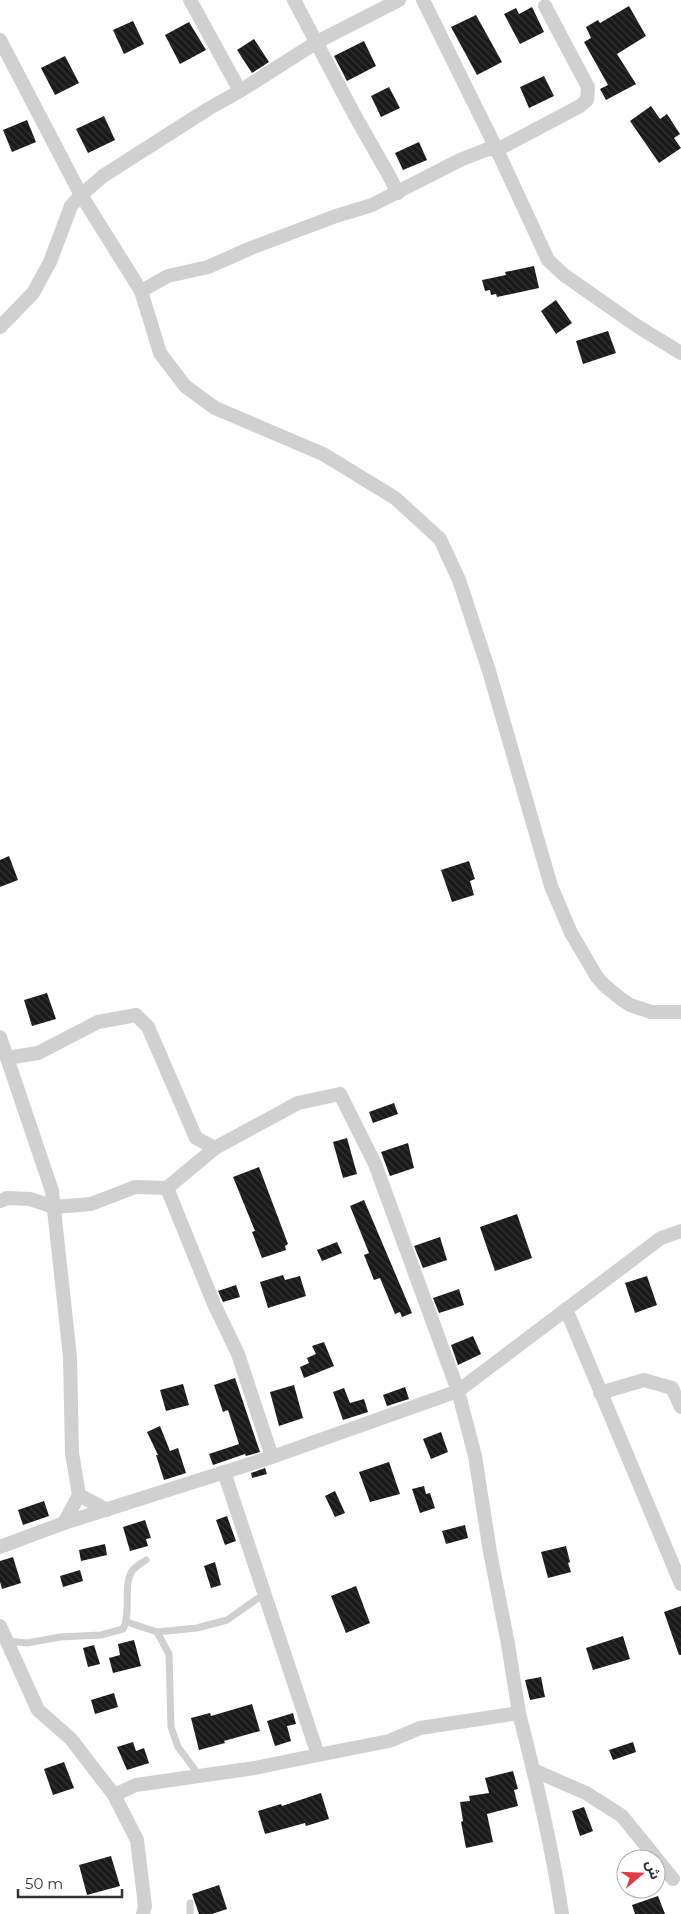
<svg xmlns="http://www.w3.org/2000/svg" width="681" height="1914" viewBox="0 0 681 1914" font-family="Montserrat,'Noto Sans Arabic',sans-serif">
	<defs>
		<pattern id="building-back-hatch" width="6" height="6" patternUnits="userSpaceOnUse" patternTransform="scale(1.25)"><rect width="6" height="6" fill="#1a1a1a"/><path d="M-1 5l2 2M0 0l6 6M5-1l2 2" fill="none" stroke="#333"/></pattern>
	</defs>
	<rect width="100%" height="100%" fill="#fff"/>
	<g fill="url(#building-back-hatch)">
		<polygon points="629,6 646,36 617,54 636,84 606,100 600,89 608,85 584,42 591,38 586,27 598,20 600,23"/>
		<polygon points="532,7 544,32 520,44 504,14 516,8 519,14"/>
		<polygon points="476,15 502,62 477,75 451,27"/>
		<polygon points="133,21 144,44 124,54 113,30"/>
		<polygon points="189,22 206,50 180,64 165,35"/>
		<polygon points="254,39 269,62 252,73 237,50"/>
		<polygon points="364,41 376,66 347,81 334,56"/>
		<polygon points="65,56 79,83 55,95 41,68"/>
		<polygon points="544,76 554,96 529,108 520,87"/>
		<polygon points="389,87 400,108 381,117 371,96"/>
		<polygon points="651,106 660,119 667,114 680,134 674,138 681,148 659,163 630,121"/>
		<polygon points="104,116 115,140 88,153 76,129"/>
		<polygon points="27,120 36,142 12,152 3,130"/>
		<polygon points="419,142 427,160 403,170 395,153"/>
		<polygon points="534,266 539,288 497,297 496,294 491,295 490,290 485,291 482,280 506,275 505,272"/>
		<polygon points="556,300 572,323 556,334 541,311"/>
		<polygon points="608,331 616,353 583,364 576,341"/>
		<polygon points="9,856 18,880 0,887 0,860"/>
		<polygon points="469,861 475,879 470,881 474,895 452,902 441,870"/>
		<polygon points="47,993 56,1019 32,1026 24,1000"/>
		<polygon points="394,1103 398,1114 373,1123 369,1112"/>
		<polygon points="347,1138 357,1174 343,1178 333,1142"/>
		<polygon points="408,1143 414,1168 390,1176 381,1152"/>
		<polygon points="259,1167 288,1244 285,1246 286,1250 262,1258 252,1232 255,1231 233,1177"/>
		<polygon points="364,1200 412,1313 402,1317 400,1312 395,1314 380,1278 374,1280 364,1255 369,1253 350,1206"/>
		<polygon points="517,1214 532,1258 495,1271 480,1227"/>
		<polygon points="440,1237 447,1260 423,1268 414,1246"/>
		<polygon points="337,1242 342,1253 322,1261 317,1250"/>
		<polygon points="283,1275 285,1280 300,1276 306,1296 268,1308 260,1282"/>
		<polygon points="647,1276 657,1305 635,1313 625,1283"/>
		<polygon points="236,1285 240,1297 223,1302 218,1291"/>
		<polygon points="459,1289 464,1305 439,1313 433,1298"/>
		<polygon points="473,1336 481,1354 458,1365 451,1345"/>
		<polygon points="324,1342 334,1366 304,1378 300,1367 309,1363 307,1358 316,1354 312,1346"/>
		<polygon points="235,1378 260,1452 246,1456 245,1454 213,1465 209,1454 239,1444 228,1410 223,1412 214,1385"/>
		<polygon points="183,1384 189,1405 166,1411 160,1390"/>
		<polygon points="294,1385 303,1418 279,1426 270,1392"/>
		<polygon points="405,1387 409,1399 387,1406 383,1395"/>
		<polygon points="344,1388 350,1403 364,1399 368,1412 343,1420 333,1392"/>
		<polygon points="160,1426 170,1451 178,1448 186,1473 164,1480 156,1455 158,1455 147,1432"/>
		<polygon points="441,1432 448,1452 431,1459 423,1439"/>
		<polygon points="389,1462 400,1494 370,1502 359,1472"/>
		<polygon points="265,1468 267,1474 252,1478 251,1473"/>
		<polygon points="424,1486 426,1494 430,1493 435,1508 420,1513 412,1489"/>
		<polygon points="335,1491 345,1513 335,1517 325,1496"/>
		<polygon points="44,1501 49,1516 23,1525 18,1510"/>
		<polygon points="227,1516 236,1541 225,1545 216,1520"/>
		<polygon points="145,1520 151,1538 146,1539 148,1546 130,1551 123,1527"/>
		<polygon points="465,1525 468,1538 446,1544 442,1531"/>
		<polygon points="105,1544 107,1555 81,1561 79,1550"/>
		<polygon points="566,1546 570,1562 568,1563 571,1572 548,1578 541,1552"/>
		<polygon points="13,1557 21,1583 2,1589 0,1582 0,1561"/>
		<polygon points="215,1562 221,1585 211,1588 204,1566"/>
		<polygon points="80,1570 83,1581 63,1587 60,1576"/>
		<polygon points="356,1586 370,1623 346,1633 331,1596"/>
		<polygon points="681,1606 681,1655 679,1655 664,1612"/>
		<polygon points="623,1636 630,1659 593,1670 586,1648"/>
		<polygon points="134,1640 141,1666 113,1673 109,1658 120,1655 118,1644"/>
		<polygon points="94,1645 100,1664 88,1667 83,1648"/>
		<polygon points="541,1677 545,1697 530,1700 525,1680"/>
		<polygon points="114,1693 118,1707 95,1714 91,1700"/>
		<polygon points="252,1704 260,1731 224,1741 225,1743 199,1750 191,1718 210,1713 211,1716"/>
		<polygon points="293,1713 296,1724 287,1726 291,1741 275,1746 267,1721"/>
		<polygon points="133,1742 136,1751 144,1748 149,1763 127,1770 117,1747"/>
		<polygon points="633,1742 636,1752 613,1760 609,1750"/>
		<polygon points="64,1762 74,1788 53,1795 44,1769"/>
		<polygon points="513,1771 518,1789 514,1790 518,1806 487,1814 493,1842 466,1848 461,1822 463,1821 460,1802 470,1801 469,1796 489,1793 485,1778"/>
		<polygon points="321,1793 329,1819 306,1826 305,1823 265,1834 258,1811 281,1804 282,1806"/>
		<polygon points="584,1807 593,1831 580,1836 572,1811"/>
		<polygon points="111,1856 120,1886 87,1895 79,1865"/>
		<polygon points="219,1885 227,1909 212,1914 199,1914 192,1894"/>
		<polygon points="658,1896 665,1914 635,1914 632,1905"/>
	</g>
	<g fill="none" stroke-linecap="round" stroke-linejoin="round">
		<g stroke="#d0d0d0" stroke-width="7">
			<polyline points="127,1622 157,1632 197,1628 227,1620 264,1594"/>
			<polyline points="157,1632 169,1654 171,1727 178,1747 199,1775"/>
			<path d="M7 1641 27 1643 60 1637 101 1635 123 1629C132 1613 122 1583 133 1570 136 1566 142 1563 146 1560"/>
			<polyline points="190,1903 190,1914"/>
		</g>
		<g stroke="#d0d0d0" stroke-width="14">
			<polyline points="190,0 240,91"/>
			<polyline points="294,0 354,114 387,172 398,193"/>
			<polyline points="423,0 497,150 548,260 564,275 637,326 681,353"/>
			<polyline points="0,40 81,195 141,291 160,353 185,386 215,408 323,454 395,498 440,539 459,580 489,671 551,886 571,933 597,977 604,985 621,999 630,1005 651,1012 681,1012"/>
			<polyline points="141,291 168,276 208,267 251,248 336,216 372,205 460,160 488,149 497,150 580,106 587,100 588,87 545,6"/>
			<polyline points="0,327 33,293 50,262 71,206 81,195 103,176 208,109 240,91 317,42 399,0"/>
			<polyline points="0,1037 52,1191 70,1357 72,1453 79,1495 107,1510"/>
			<polyline points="7,1058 38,1053 98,1022 136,1015 148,1027 196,1138 215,1148 298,1103 340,1094 375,1164 458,1391 475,1456 490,1552 508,1644 519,1713 420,1728 389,1741 318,1755"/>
			<polyline points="215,1148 167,1188 214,1304 238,1354 272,1457"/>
			<polyline points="0,1201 7,1198 30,1199 54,1207 91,1204 135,1187 167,1188"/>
			<polyline points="566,1309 681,1584"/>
			<polyline points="600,1393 644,1380 672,1388 681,1407"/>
			<polyline points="64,1523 79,1495"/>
			<polyline points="0,1547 64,1523 272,1457 458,1391 661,1238 681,1231"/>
			<polyline points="0,1626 38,1710 71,1739 114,1795 136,1785 255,1768 318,1755 224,1472"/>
			<path d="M519 1713C536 1780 552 1846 562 1914"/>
			<polyline points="533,1770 586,1793 622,1816 673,1879"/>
			<polyline points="114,1795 137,1840 145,1906 143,1914"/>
		</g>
	</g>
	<g transform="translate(641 1874) rotate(71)"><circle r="24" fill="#ffffff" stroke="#adadad"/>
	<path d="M0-4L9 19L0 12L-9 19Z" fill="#e63946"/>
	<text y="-8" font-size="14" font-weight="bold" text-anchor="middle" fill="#333333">ش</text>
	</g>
	<path d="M18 1889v8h104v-8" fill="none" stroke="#333333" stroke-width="2.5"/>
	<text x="25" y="1889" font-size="15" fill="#333333" stroke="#ffffff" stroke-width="4" paint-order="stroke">50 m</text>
</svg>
